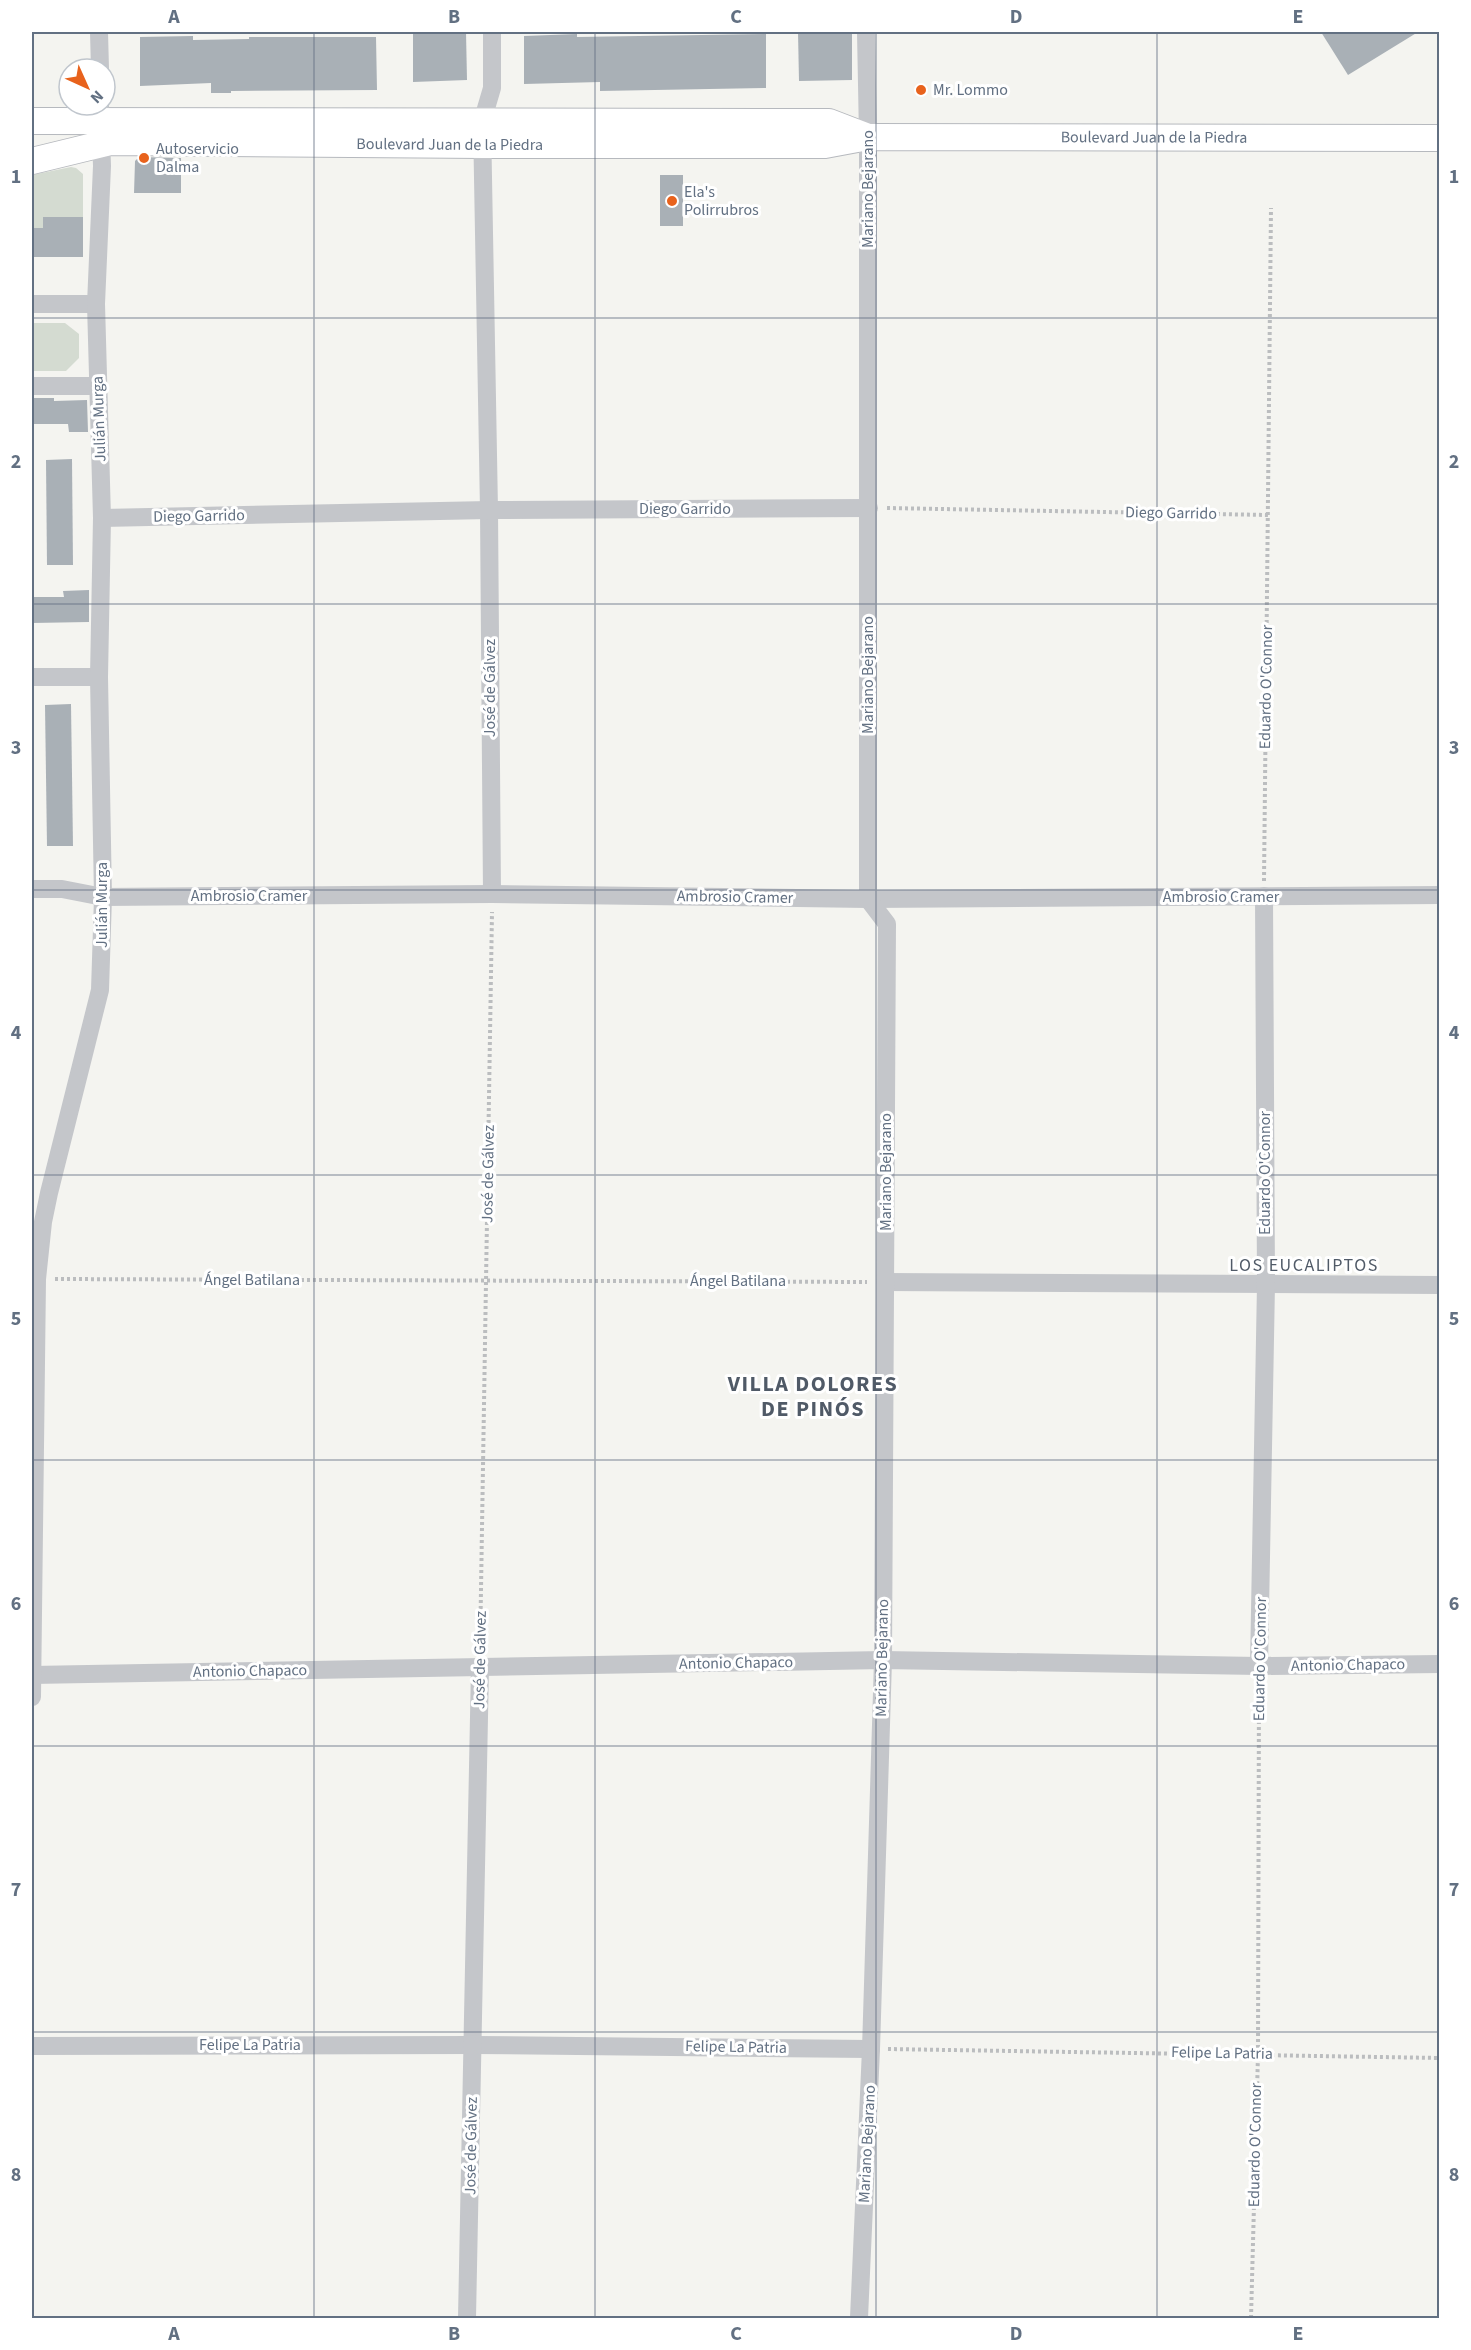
<svg xmlns="http://www.w3.org/2000/svg" width="1471" height="2350" viewBox="0 0 1471 2350" font-family="'Source Sans 3',sans-serif">
	<rect width="100%" height="100%" fill="#f4f4f0"/>
	<g fill="#d4dbd1">
		<polygon points="71,167 76,168 83,174 83,217 44,217 43,228 32,228 32,175"/>
		<polygon points="32,323 65,323 79,334 79,358 66,371 32,371"/>
	</g>
	<g fill="#a9b0b6">
		<polygon points="466,32 467,80 413,82 413,33"/>
		<polygon points="798,32 852,32 852,80 799,81"/>
		<polygon points="1321,32 1418,32 1348,75"/>
		<polygon points="577,34 577,37 766,34 766,88 600,91 600,82 524,84 524,36"/>
		<polygon points="193,36 193,40 249,39 249,37 376,37 377,90 231,91 231,93 211,93 211,83 140,86 140,37"/>
		<polygon points="139,157 181,158 181,193 134,193 135,161"/>
		<rect x="660" y="175" width="23" height="51"/>
		<polygon points="43,217 83,217 83,257 32,257 32,228 43,228"/>
		<polygon points="32,398 54,398 54,401 87,400 88,432 69,432 68,424 32,424"/>
		<polygon points="72,459 73,565 47,565 46,460"/>
		<polygon points="89,590 89,622 32,623 32,597 64,597 63,591"/>
		<polygon points="71,704 73,846 47,846 45,705"/>
	</g>
	<g fill="none" stroke-linecap="round" stroke-linejoin="round">
		<defs>
			<g id="secondary">
				<polyline points="32,121 829,122 868,137"/>
				<path id="s1" d="M32 161 110 142 483 145H825L868 137 1440 138"/>
			</g>
		</defs>
		<use href="#secondary" stroke="#b6b9be" stroke-width="28"/>
		<g stroke="#bbbdbf" stroke-width="4" stroke-dasharray="3 3" stroke-linecap="butt">
			<polyline points="887,508 1268,515"/>
			<polyline points="1264,881 1271,208"/>
			<polyline points="55,1279 867,1282"/>
			<polyline points="480,1651 492,912"/>
			<polyline points="888,2049 1440,2058"/>
			<polyline points="1251,2318 1258,2054 1259,1682"/>
		</g>
		<g stroke="#c4c6ca" stroke-width="18">
			<polyline points="99,32 100,69"/>
			<polyline points="492,32 492,88 482,122 489,510 492,894"/>
			<polyline points="32,304 96,304"/>
			<polyline points="32,386 98,386"/>
			<polyline points="102,518 489,510 869,508"/>
			<polyline points="32,677 99,677"/>
			<polyline points="32,889 62,889 103,897 492,894 868,899 1440,895"/>
			<polyline points="885,1282 1440,1285"/>
			<polyline points="1259,1666 1266,1284 1264,896"/>
			<polyline points="32,1675 883,1660 1259,1666 1440,1664"/>
			<polyline points="32,1697 37,1279 43,1222 49,1193 100,990 103,897 99,677 102,518 96,304 102,166 100,105"/>
			<polyline points="32,2046 474,2045 871,2049"/>
			<polyline points="467,2318 480,1667"/>
			<polyline points="859,2318 871,2049 883,1660 887,924 868,899 868,137 866,32"/>
		</g>
		<use href="#secondary" stroke="#fff" stroke-width="26"/>
	</g>
	<path fill="none" stroke="#627082" stroke-width="1.5" stroke-opacity="0.55" d="M314 32V2318M595 32V2318M876 32V2318M1157 32V2318M32 318H1440M32 604H1440M32 890H1440M32 1175H1440M32 1460H1440M32 1746H1440M32 2032H1440"/>
	<g fill="#e8621c" stroke="#fff" stroke-width="2">
		<circle cx="921" cy="90" r="6"/>
		<circle cx="144" cy="158" r="6"/>
		<circle cx="672" cy="201" r="6"/>
	</g>
	<g text-anchor="middle" dominant-baseline="central" stroke-width="6" stroke-linejoin="round" paint-order="stroke">
		<g font-size="16" fill="#627082" stroke="#fff" text-anchor="start">
			<text x="933" y="90">Mr. Lommo</text>
			<text x="156" y="149">Autoservicio<tspan x="156" dy="18">Dalma</tspan></text>
			<text x="684" y="192">Ela's<tspan x="684" dy="18">Polirrubros</tspan></text>
		</g>
		<g font-size="16" fill="#627082" stroke="#fff">
			<text stroke="none"><textPath href="#s1" startOffset="1125">Boulevard Juan de la Piedra</textPath></text>
			<text stroke="none"><textPath href="#s1" startOffset="420">Boulevard Juan de la Piedra</textPath></text>
			<text transform="translate(868 189) rotate(-90)">Mariano Bejarano</text>
			<text transform="translate(99 419) rotate(-92)">Julián Murga</text>
			<text x="685" y="509">Diego Garrido</text>
			<text transform="translate(1171 513) rotate(1)">Diego Garrido</text>
			<text transform="translate(199 516) rotate(-1)">Diego Garrido</text>
			<text transform="translate(868 675) rotate(-90)">Mariano Bejarano</text>
			<text transform="translate(1266 687) rotate(-89)">Eduardo O'Connor</text>
			<text transform="translate(490 688) rotate(-90)">José de Gálvez</text>
			<text x="249" y="896">Ambrosio Cramer</text>
			<text transform="translate(735 897) rotate(1)">Ambrosio Cramer</text>
			<text x="1221" y="897">Ambrosio Cramer</text>
			<text transform="translate(102 905) rotate(-90)">Julián Murga</text>
			<text transform="translate(886 1172) rotate(-90)">Mariano Bejarano</text>
			<text transform="translate(1265 1173) rotate(-90)">Eduardo O'Connor</text>
			<text transform="translate(488 1174) rotate(-89)">José de Gálvez</text>
			<text x="252" y="1280">Ángel Batilana</text>
			<text x="738" y="1281">Ángel Batilana</text>
			<text transform="translate(882 1658) rotate(-89)">Mariano Bejarano</text>
			<text transform="translate(1260 1659) rotate(-89)">Eduardo O'Connor</text>
			<text transform="translate(480 1660) rotate(-89)">José de Gálvez</text>
			<text transform="translate(736 1663) rotate(-1)">Antonio Chapaco</text>
			<text transform="translate(1348 1665) rotate(-1)">Antonio Chapaco</text>
			<text transform="translate(250 1671) rotate(-1)">Antonio Chapaco</text>
			<text x="250" y="2045">Felipe La Patria</text>
			<text transform="translate(736 2047) rotate(1)">Felipe La Patria</text>
			<text transform="translate(1222 2053) rotate(1)">Felipe La Patria</text>
			<text transform="translate(867 2144) rotate(-87)">Mariano Bejarano</text>
			<text transform="translate(1255 2145) rotate(-89)">Eduardo O'Connor</text>
			<text transform="translate(471 2146) rotate(-89)">José de Gálvez</text>
		</g>
		<g font-size="18" letter-spacing="1.5" fill="#505a67" stroke="#fff">
			<text x="1304" y="1265">LOS EUCALIPTOS</text>
		</g>
		<g font-size="22" font-weight="bold" letter-spacing="1.5" fill="#505a67" stroke="#fff">
			<text x="813" y="1384">VILLA DOLORES<tspan x="813" dy="25">DE PINÓS</tspan></text>
		</g>
	</g>
	<rect width="1471" height="2350" fill="none" stroke="#ffffff" stroke-width="66"/>
	<g transform="translate(87 87) rotate(135)"><circle r="28" fill="#ffffff" stroke="#c0c6cd" stroke-width="1.5"/>
	<path d="M0-4.5L10 22L0 15L-10 22Z" fill="#e8621c"/>
	<text y="-9" font-size="16" font-weight="bold" text-anchor="middle" fill="#627082">N</text>
	</g>
	<rect x="33" y="33" width="1405" height="2284" fill="none" stroke="#627082" stroke-width="2"/>
	<g font-size="20" text-anchor="middle" font-weight="bold" fill="#627082">
		<text x="174" y="23">A</text>
		<text x="454" y="23">B</text>
		<text x="736" y="23">C</text>
		<text x="1016" y="23">D</text>
		<text x="1298" y="23">E</text>
		<text x="16" y="183">1</text>
		<text x="1454" y="183">1</text>
		<text x="16" y="468">2</text>
		<text x="1454" y="468">2</text>
		<text x="16" y="754">3</text>
		<text x="1454" y="754">3</text>
		<text x="16" y="1039">4</text>
		<text x="1454" y="1039">4</text>
		<text x="16" y="1325">5</text>
		<text x="1454" y="1325">5</text>
		<text x="16" y="1610">6</text>
		<text x="1454" y="1610">6</text>
		<text x="16" y="1896">7</text>
		<text x="1454" y="1896">7</text>
		<text x="16" y="2181">8</text>
		<text x="1454" y="2181">8</text>
		<text x="174" y="2340">A</text>
		<text x="454" y="2340">B</text>
		<text x="736" y="2340">C</text>
		<text x="1016" y="2340">D</text>
		<text x="1298" y="2340">E</text>
	</g>
</svg>
